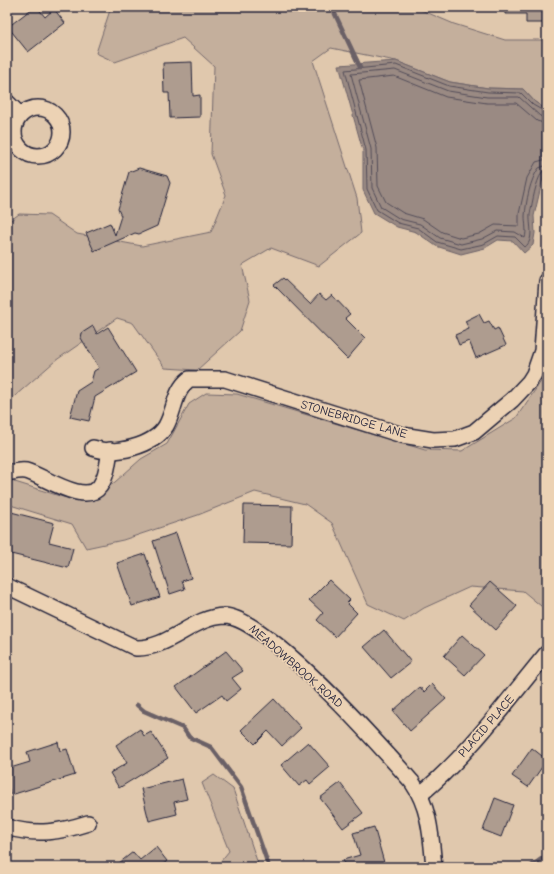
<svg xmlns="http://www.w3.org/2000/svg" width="554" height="874" viewBox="0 0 554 874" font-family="'Comic Neue',sans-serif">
	<rect width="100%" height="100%" fill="#e0c8ad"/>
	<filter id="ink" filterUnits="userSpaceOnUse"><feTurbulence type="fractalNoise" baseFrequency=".025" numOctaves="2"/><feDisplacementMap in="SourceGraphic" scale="8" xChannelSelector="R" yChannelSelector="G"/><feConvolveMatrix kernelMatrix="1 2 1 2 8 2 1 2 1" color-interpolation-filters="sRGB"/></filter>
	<g filter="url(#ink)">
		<g fill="#c4af9c" stroke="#73686c">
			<polygon points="111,7 414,7 454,24 505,40 547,40 547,110 535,102 523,89 488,88 450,82 396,61 331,48 313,61 357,198 361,233 319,266 271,248 242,265 250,300 240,331 197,370 165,368 133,323 117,318 55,361 7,403 7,223 19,214 49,215 77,234 142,246 211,232 226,195 211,154 214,66 183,38 115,62 96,53"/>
			<polygon points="547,376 547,611 523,591 470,587 424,608 404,621 368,604 332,523 305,504 255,492 198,515 123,540 86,548 72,524 7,504 7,467 15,482 63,497 92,498 115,482 141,459 167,444 189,404 206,393 237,394 425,450 462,451 516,418 544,377"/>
			<polygon points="214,775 233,789 259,867 216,867 229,851 202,783"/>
		</g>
		<polygon fill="#9a8a83" stroke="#6a6066" points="396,61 450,82 488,88 523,89 535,102 547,110 547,170 542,182 534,216 535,233 533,245 524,253 513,241 498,240 485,248 461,254 436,246 416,232 397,227 374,213 363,190 363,151 339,65"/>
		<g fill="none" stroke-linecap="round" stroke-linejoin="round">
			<g stroke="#524c58" stroke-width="1">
				<path d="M547 113 533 105 521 93 488 92 449 86 396 65 345 70 366 150 367 189 377 210 398 223 418 228 437 242 461 249 484 244 498 236 515 237 525 247C535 239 529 225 530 214 533 200 535 184 542 172L547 170"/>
				<path d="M547 118 540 116 519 97H487L448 91 395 70 351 74 371 149 372 188 381 207 400 219 420 224 440 238 461 244 482 239 497 231 515 232 525 238C527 231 525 223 525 216 526 202 530 179 539 168L547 165"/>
				<polyline points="547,124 537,121 516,103 487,103 446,97 394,76 359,80 377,148 378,186 386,202 403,213 423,219 442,232 461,238 479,234 495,225 519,226 519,214 527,178 536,162 547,159"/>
			</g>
			<g stroke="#6a6066" stroke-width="4.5">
				<polyline points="333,7 335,14 360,67"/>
				<polyline points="137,705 144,711 183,728 189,737 211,747 241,787 269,867"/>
				<polyline points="530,867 547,855"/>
			</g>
		</g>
		<g fill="#ae9c8f" stroke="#22223b">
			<polygon points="34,7 37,7 45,17 54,9 65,23 28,52 8,27"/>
			<polygon points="505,7 547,7 547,23 526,23 526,14 505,14"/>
			<polygon points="192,62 193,96 200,95 200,117 170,118 169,93 164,93 163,63"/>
			<polygon points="139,168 167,176 170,183 157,226 139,234 135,233 94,251 86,233 110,223 115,235 121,216 118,209 129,172"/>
			<polygon points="283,278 310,304 319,294 326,300 332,295 350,314 345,318 365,338 347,359 274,285"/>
			<polygon points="479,314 484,323 489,321 494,330 498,328 506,345 476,358 469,341 459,345 455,335 469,329 465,321"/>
			<polygon points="93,326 97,334 108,327 136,372 95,397 89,421 70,417 77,391 91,382 94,371 99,368 81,338 82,333"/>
			<polygon points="244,505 292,506 291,544 243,543"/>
			<polygon points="7,511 54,523 49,542 73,548 68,568 7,553"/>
			<polygon points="176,533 191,578 182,581 185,589 170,594 153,541"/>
			<polygon points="145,554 160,597 132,606 117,563"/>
			<polygon points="329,580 350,600 347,603 357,613 335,637 317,620 323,613 309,600"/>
			<polygon points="490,582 517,606 496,630 469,605"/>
			<polygon points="384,630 411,662 391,678 364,647"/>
			<polygon points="462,635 484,655 465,675 444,656"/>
			<polygon points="226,651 243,671 232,678 241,689 226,701 222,695 196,713 176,687"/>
			<polygon points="432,684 446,699 410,731 393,711 420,687 424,692"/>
			<polygon points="274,699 301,728 282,746 268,731 255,744 241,730"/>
			<polygon points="140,729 144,736 151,732 168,758 119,788 110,773 127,763 116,745"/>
			<polygon points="58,742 60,751 67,749 75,775 11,795 7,784 7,769 30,762 27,752"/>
			<polygon points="308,742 330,767 310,784 307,780 299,786 281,765"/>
			<polygon points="532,748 547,760 528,787 512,776"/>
			<polygon points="182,779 187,799 174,802 177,814 149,821 141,789"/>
			<polygon points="340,783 363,813 343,828 320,798"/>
			<polygon points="495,798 513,805 501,837 483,830"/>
			<polygon points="374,827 385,866 345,867 343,860 360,855 353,833"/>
			<polygon points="156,847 167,861 160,867 114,867 133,852 140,860"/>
		</g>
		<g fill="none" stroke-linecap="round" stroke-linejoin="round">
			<defs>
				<g id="minor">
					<polyline points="7,102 20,115"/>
					<circle cx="38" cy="132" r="24"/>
					<path d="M93 448C114 456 154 446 166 426 175 410 174 391 189 379H225L402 435 433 440 455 439 474 432 512 400 529 382 534 374 542 351 547 281"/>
					<path d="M7 473C13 472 20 470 26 471 42 475 86 507 100 486 107 476 108 462 110 450"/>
					<path d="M7 586 136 648C169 649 192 617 224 616 266 616 382 748 412 782 430 808 431 836 434 867"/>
					<path d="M421 794C469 754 507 701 547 653"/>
					<path d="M7 827C36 836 60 832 88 823"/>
				</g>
			</defs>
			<use href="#minor" stroke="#22223b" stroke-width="18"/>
			<use href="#minor" stroke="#ecd2b4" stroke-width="15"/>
		</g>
	</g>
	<g text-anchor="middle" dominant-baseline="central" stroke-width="3.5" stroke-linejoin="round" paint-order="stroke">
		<g font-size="12" fill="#22223b" stroke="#ecd2b4">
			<text transform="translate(354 419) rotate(16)">STONEBRIDGE LANE</text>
			<text transform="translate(296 666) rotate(41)">MEADOWBROOK ROAD</text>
			<text transform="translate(486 726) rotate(-49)">PLACID PLACE</text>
		</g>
	</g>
	<rect width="554" height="874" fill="none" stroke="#ecd2b4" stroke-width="24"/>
	<rect x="12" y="12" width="530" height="850" fill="none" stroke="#22223b" stroke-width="1.5" filter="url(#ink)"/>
</svg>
